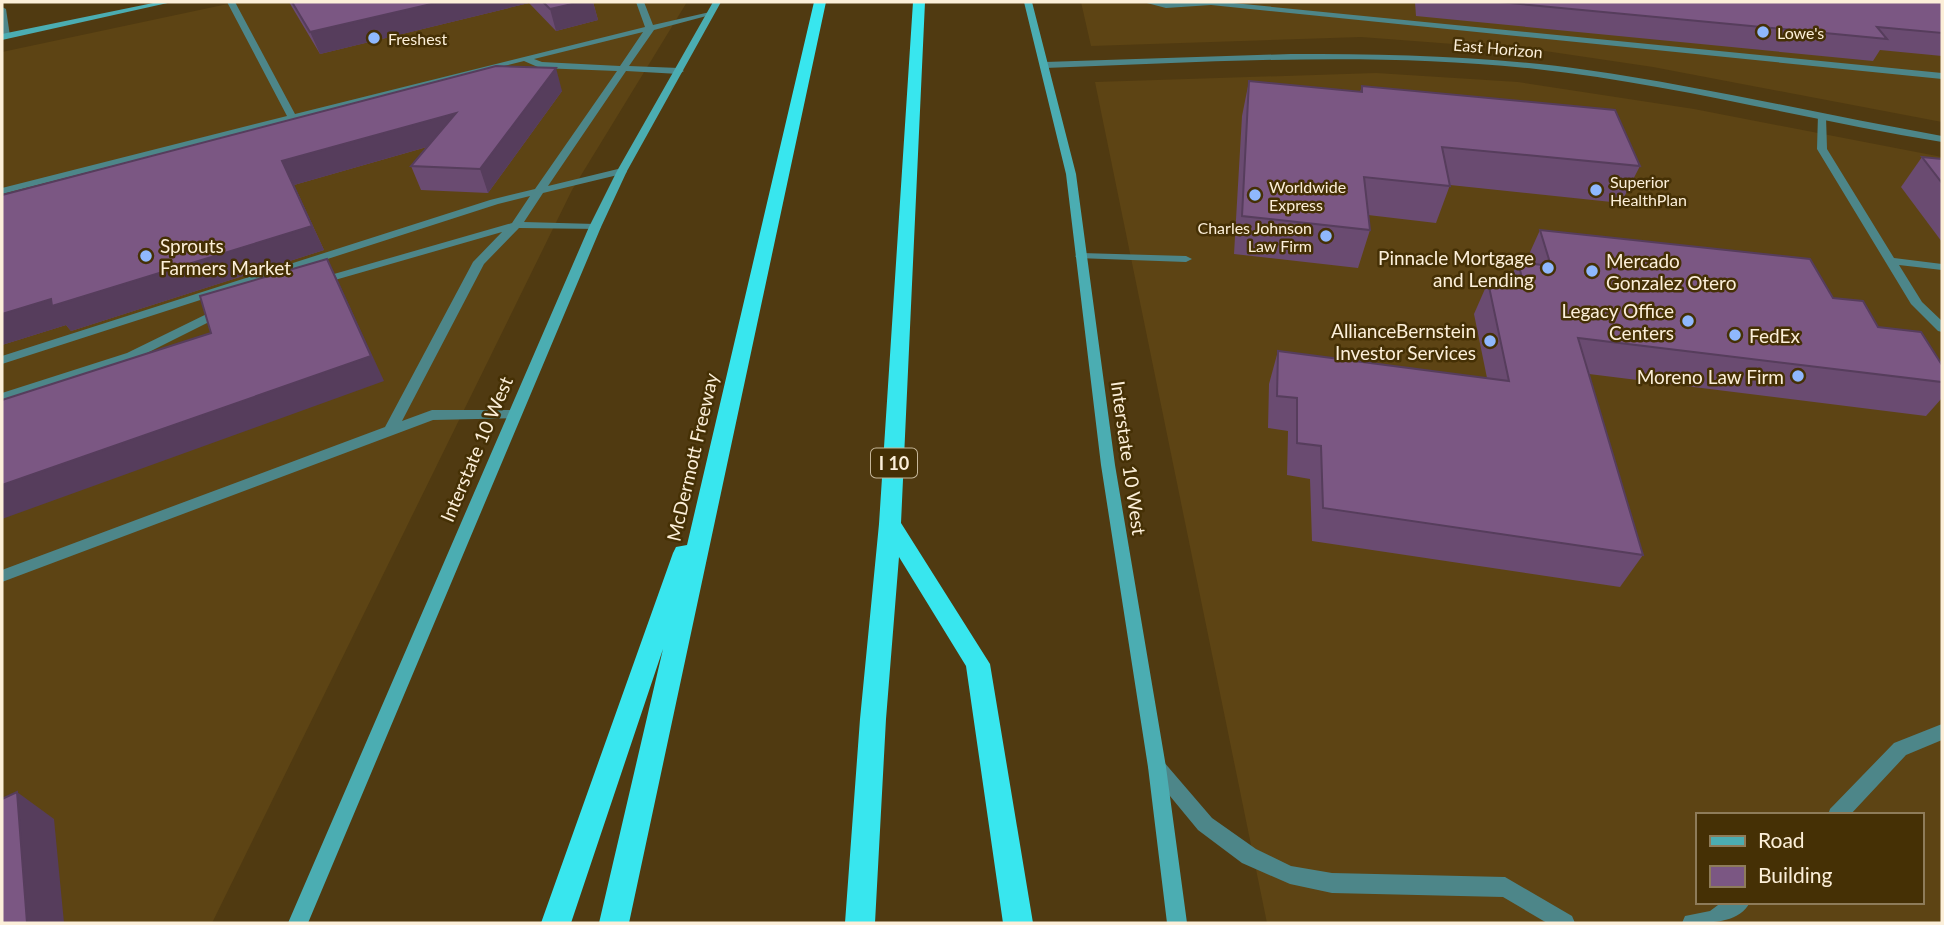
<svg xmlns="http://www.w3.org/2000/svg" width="1944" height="925" viewBox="0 0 1944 925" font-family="Lato,sans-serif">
	<rect width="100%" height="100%" fill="#503a11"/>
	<g fill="#5d4414" fill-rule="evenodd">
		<polygon points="237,2 687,2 572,190 212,923 2,923 2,52"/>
		<polygon points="1081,2 1942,2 1942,122 1653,67 1545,51 1361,37 1091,46"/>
		<path d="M1376 73 1518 82 1694 109 1942 157V923H1267L1095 82ZM1697 815H1921V902H1697Z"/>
	</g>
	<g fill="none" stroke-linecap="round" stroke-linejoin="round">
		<g fill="#4d8689" fill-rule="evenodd">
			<path d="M227 2H235L295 114 645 27 636 2H644L653 25 710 12 714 14 654 30 629 66 679 68 684 71 679 74 626 71 548 186 622 168 627 171 626 173 543 193 524 222 595 224 601 227 599 229 519 228 484 264 402 421 432 410H513L520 415 518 418 433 420 2 582V570L385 427 473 262 502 232 321 284H313L311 282 313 280 512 223 530 196 498 204 2 364V356L490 200 535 189 617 71 540 68 524 61 2 194V188L287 116ZM643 32 620 66 542 62 534 59Z"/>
			<polygon points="1143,2 1223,2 1942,73 1942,79 1211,5 1166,8"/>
			<polygon points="2,7 6,9 10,36 6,39 2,36"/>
			<polygon points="1818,114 1826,116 1827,149 1894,258 1942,264 1942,270 1899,265 1922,302 1942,321 1942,332 1938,331 1911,304 1817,149"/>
			<polygon points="1081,253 1186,256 1192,259 1186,262 1077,258 1075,256"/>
			<polygon points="221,307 227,311 225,314 135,359 2,402 2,393 127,353"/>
			<polygon points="1942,724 1942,740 1906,755 1850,815 1828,815 1830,809 1894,743"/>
			<polygon points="1157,759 1163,761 1212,818 1256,849 1291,866 1332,873 1505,877 1572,916 1575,923 1547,923 1503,897 1332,893 1290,884 1242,863 1198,830 1151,773 1148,767 1151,761"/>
			<path d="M1722 902H1750C1739 925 1705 923 1682 923L1685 916 1710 911Z"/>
		</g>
		<path fill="#4d8689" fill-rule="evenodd" d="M1291 54C1390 54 1489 56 1587 70 1706 87 1824 115 1942 136V142C1807 120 1673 84 1536 69 1373 51 1209 62 1045 68L1041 65 1045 62Z"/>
		<g fill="#4badb2" fill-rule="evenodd">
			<polygon points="158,2 172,2 2,40 2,34"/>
			<polygon points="713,2 721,2 627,171 601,227 308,923 288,923 589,227 617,171"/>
			<polygon points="1024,2 1032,2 1076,174 1115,465 1166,767 1187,923 1167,923 1148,767 1101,465 1066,174"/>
		</g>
		<g fill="#38e6ee" fill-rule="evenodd">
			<polygon points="814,2 826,2 629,923 599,923 663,649 571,923 541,923 673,553 676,547 687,545"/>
			<polygon points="913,2 925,2 901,523 990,664 1033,923 1003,923 966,666 899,557 886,719 875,923 845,923 860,719 879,524"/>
		</g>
	</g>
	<g fill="#6a4b71">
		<polygon points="289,2 593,2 598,20 556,31 529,3 320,54"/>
		<polygon points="1415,2 1942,2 1942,56 1880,50 1873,61 1416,16"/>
		<polygon points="1249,81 1360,92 1362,86 1640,166 1621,203 1450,185 1436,223 1368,215 1370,230 1358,268 1234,254 1242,116"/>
		<polygon points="562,91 488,193 421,190 411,166 427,147 294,185 324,250 71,331 66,325 2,345 2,195"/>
		<polygon points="1922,157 1942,159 1942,242 1901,187"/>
		<polygon points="1540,230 1833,298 1878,327 1942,365 1942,398 1926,416 1589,374 1643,555 1620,587 1312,541 1310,479 1287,475 1288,431 1268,428 1269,384 1278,351 1487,378 1474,314 1488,282 1508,284 1518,262 1527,263 1526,261"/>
	</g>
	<g fill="#563d5c">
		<polygon points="440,2 529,2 529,3 320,54 310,32"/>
		<polygon points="581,2 593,2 598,20 556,31 550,9"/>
		<polygon points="556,68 562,91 488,193 480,169"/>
		<polygon points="456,113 465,136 294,185 324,250 71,331 66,325 2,345 2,314 282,161"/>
		<polygon points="327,259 339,283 384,381 2,519 2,485"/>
		<polygon points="17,792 54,819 64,923 27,923"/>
	</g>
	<g fill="#7b5783" stroke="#563d5c" stroke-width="2">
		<polygon points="292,2 440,2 310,32"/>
		<polygon points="543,2 581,2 550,9"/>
		<polygon points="1499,2 1942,2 1942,33 1877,27 1887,39"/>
		<polygon points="496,66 556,68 480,169 411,166 456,113 282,161 312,226 52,306 51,299 2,314 2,195"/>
		<polygon points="1249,81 1362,92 1362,86 1615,110 1640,166 1442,147 1450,186 1364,177 1370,230 1242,216"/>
		<polygon points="1922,157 1942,159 1942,183"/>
		<polygon points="1540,230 1810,259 1833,298 1863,301 1878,327 1921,332 1942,365 1942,382 1578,338 1643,555 1323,508 1321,446 1297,443 1297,398 1277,396 1278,351 1509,381 1488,282 1524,286 1518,262 1551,266"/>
		<polygon points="327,259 371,356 2,485 2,400 211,333 200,296"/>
		<polygon points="17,792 27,923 2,923 2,799"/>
	</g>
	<g fill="#8fb8fd" stroke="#453005" stroke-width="2.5">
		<circle cx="1763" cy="32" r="7"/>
		<circle cx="374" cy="38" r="7"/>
		<circle cx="1596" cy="190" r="7"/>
		<circle cx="1255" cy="195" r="7"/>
		<circle cx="1326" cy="236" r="7"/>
		<circle cx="146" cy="256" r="7"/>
		<circle cx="1548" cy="268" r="7"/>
		<circle cx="1592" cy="271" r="7"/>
		<circle cx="1688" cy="321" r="7"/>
		<circle cx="1735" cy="335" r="7"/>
		<circle cx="1490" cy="341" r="7"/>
		<circle cx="1798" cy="376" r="7"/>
	</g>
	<g text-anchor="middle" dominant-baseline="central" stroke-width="5" stroke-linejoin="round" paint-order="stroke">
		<g font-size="16" fill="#fcefd9" stroke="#453005" text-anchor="start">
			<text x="1777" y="32">Lowe's</text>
			<text x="388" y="38">Freshest</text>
			<text x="1610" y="181">Superior<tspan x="1610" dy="18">HealthPlan</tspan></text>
			<text x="1269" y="186">Worldwide<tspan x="1269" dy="18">Express</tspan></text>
			<text x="1312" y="227" text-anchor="end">Charles Johnson<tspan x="1312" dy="18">Law Firm</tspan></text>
		</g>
		<g font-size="16" fill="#fcefd9" stroke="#453005">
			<text transform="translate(1498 48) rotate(5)">East Horizon</text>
		</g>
		<rect fill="#453005" stroke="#c5b699" stroke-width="2" x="871" y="448.5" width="46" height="29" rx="5"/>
		<g font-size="18" font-weight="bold" fill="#fcefd9">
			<text x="894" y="463">I 10</text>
		</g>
		<g font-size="19" fill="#fcefd9" stroke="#453005" text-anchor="end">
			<text x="160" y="245" text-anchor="start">Sprouts<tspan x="160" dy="22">Farmers Market</tspan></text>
			<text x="1534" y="257">Pinnacle Mortgage<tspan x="1534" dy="22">and Lending</tspan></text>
			<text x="1606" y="260" text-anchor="start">Mercado<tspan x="1606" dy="22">Gonzalez Otero</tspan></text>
			<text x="1674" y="310">Legacy Office<tspan x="1674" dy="22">Centers</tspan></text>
			<text x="1476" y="330">AllianceBernstein<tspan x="1476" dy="22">Investor Services</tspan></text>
			<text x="1749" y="335" text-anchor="start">FedEx</text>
			<text x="1784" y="376">Moreno Law Firm</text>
		</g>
		<g font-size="19" fill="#fcefd9" stroke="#453005">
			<text transform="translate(476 449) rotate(-67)">Interstate 10 West</text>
			<text transform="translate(692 457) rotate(-77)">McDermott Freeway</text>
			<text transform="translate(1129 458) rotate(82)">Interstate 10 West</text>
		</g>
	</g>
	<rect width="1944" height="925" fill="none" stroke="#fcefd9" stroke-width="7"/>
	<rect x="1696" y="813" width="228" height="91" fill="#453005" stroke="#8e7c5a" stroke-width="2"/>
	<rect x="1710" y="836" width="35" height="10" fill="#4badb2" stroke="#8e7c5a" stroke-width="2"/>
	<text x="1758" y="848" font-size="21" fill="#fcefd9">Road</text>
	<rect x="1710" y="866" width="35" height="21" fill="#7b5783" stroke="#8e7c5a" stroke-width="2"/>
	<text x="1758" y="883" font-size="21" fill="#fcefd9">Building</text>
</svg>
